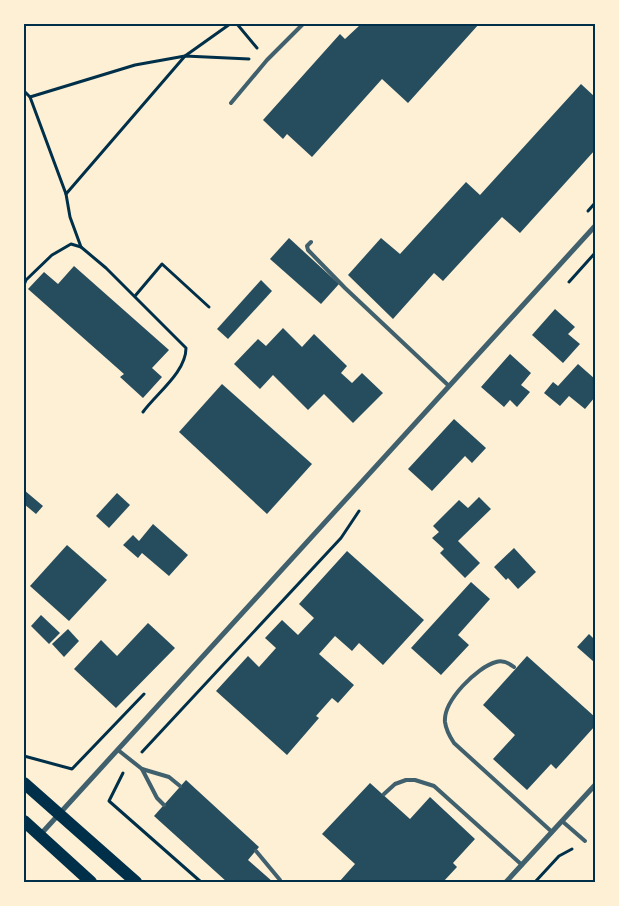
<svg xmlns="http://www.w3.org/2000/svg" width="619" height="906" viewBox="0 0 619 906" font-family="'Sofia Sans Condensed',sans-serif">
	<rect width="100%" height="100%" fill="#fdf0d5"/>
	<g fill="#264d5e">
		<polygon points="361,24 395,24 397,26 399,24 479,24 408,103 382,79 312,157 287,134 283,139 263,120 340,34 345,39"/>
		<polygon points="581,84 595,97 595,150 520,233 502,217 443,281 434,273 393,319 348,275 381,238 400,254 466,182 480,195"/>
		<polygon points="289,238 339,284 321,304 270,259"/>
		<polygon points="74,266 169,350 152,368 162,377 143,398 120,377 124,374 28,289 44,272 58,284"/>
		<polygon points="261,280 272,291 228,339 217,329"/>
		<polygon points="555,309 575,327 568,334 580,344 563,363 532,335"/>
		<polygon points="283,328 302,347 314,334 347,366 341,373 352,383 362,373 383,393 353,423 324,394 308,410 273,375 260,389 234,364 258,339 266,346"/>
		<polygon points="510,354 531,373 521,385 530,392 517,407 510,400 504,407 481,387"/>
		<polygon points="578,364 595,379 595,397 585,409 569,396 560,406 544,393 553,382 558,386"/>
		<polygon points="222,384 312,464 267,514 179,432"/>
		<polygon points="454,419 486,448 472,463 465,456 432,491 408,469"/>
		<polygon points="24,490 43,506 36,514 24,504"/>
		<polygon points="117,493 130,505 109,528 96,516"/>
		<polygon points="479,497 491,509 458,541 480,563 465,578 440,553 444,549 432,538 439,532 433,526 459,500 468,508"/>
		<polygon points="153,524 188,555 169,576 142,553 138,558 123,545 133,535 139,541"/>
		<polygon points="67,545 107,580 69,621 30,586"/>
		<polygon points="514,548 536,572 518,589 508,578 506,580 494,567"/>
		<polygon points="347,551 424,620 383,665 359,643 352,651 335,636 319,654 354,685 338,703 332,698 316,716 319,718 287,755 216,691 248,656 259,667 276,648 265,638 282,620 298,635 314,618 299,604"/>
		<polygon points="471,582 490,599 458,635 469,645 441,675 411,648"/>
		<polygon points="41,615 60,633 49,644 31,626"/>
		<polygon points="148,623 175,648 116,708 74,669 101,640 117,656"/>
		<polygon points="68,629 79,641 64,657 52,644"/>
		<polygon points="589,634 595,640 595,660 594,662 577,647"/>
		<polygon points="527,656 595,717 595,726 556,769 551,764 527,790 493,759 515,735 483,705"/>
		<polygon points="186,780 259,847 248,860 273,882 227,882 154,816"/>
		<polygon points="370,783 410,819 430,797 475,839 453,863 457,867 443,882 339,882 355,864 322,834"/>
	</g>
	<g fill="none" stroke-linecap="round" stroke-linejoin="round">
		<g stroke="#003049" stroke-width="3">
			<polyline points="237,24 257,48"/>
			<polyline points="24,91 30,97 66,194 185,56 230,24"/>
			<polyline points="30,97 135,65 185,56 249,59"/>
			<polyline points="66,194 70,217 81,247"/>
			<polyline points="588,211 595,203"/>
			<polyline points="569,282 595,253"/>
			<path d="M24 285 26 280 52 255 71 244 81 247 106 268 186 348C186 372 157 393 143 412"/>
			<polyline points="135,296 162,264 209,307"/>
			<polyline points="142,752 341,538 359,511"/>
			<polyline points="24,756 72,769 144,694"/>
			<polyline points="123,773 109,801 201,882"/>
			<polyline points="535,882 559,856 572,849"/>
		</g>
		<g stroke="#3f606c" stroke-width="4">
			<polyline points="231,103 267,60 303,24"/>
			<polyline points="311,242 307,246 308,250 345,288 449,386"/>
			<path d="M514 667C509 663 502 660 496 662 477 667 443 701 445 722 446 730 450 737 454 743L552 832"/>
			<polyline points="118,750 142,769 169,777 180,786"/>
			<polyline points="142,769 157,798 164,805"/>
			<polyline points="384,794 395,784 406,780 415,780 434,786 522,865"/>
			<polyline points="562,821 585,841"/>
			<polyline points="256,851 280,880 279,882"/>
		</g>
		<g stroke="#3f606c" stroke-width="5">
			<polyline points="40,835 595,226"/>
			<polyline points="506,882 595,785"/>
		</g>
		<g stroke="#003049" stroke-width="12">
			<polyline points="24,783 136,882"/>
			<polyline points="24,821 91,882"/>
		</g>
	</g>
	<rect width="619" height="906" fill="none" stroke="#fdf0d5" stroke-width="50"/>
	<rect x="25" y="25" width="569" height="856" fill="none" stroke="#003049" stroke-width="2"/>
</svg>
